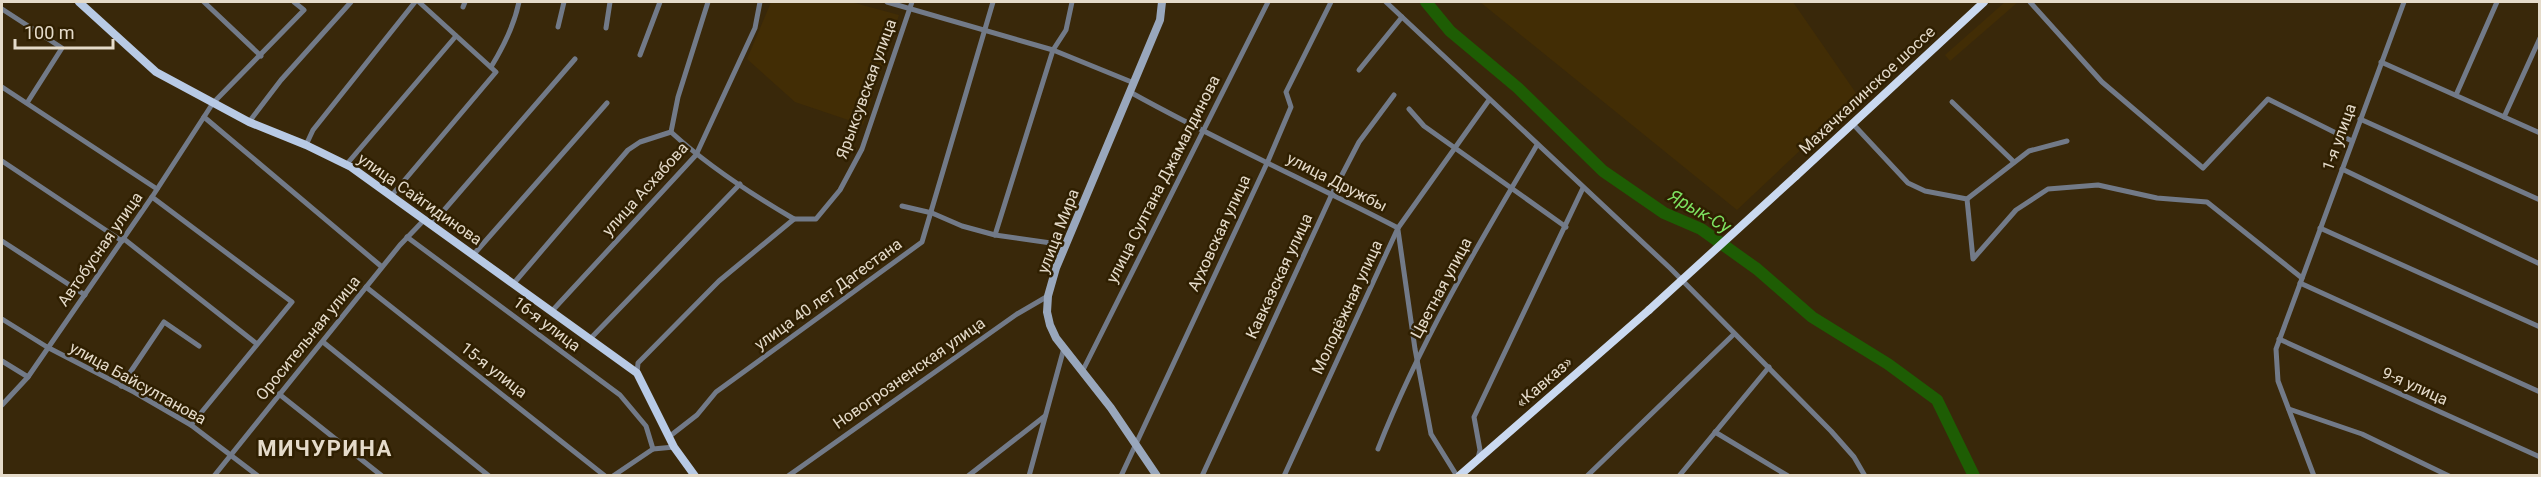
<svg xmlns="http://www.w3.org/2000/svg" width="2541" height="477" viewBox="0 0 2541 477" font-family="Roboto,sans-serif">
	<rect width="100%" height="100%" fill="#39280a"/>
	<g fill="#422d05">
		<polygon points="771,2 851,2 899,15 863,125 795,102 747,59"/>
		<polygon points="1480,2 1793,2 1858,96 1737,210"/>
		<polygon points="2005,2 2018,2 1950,61 1945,55"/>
	</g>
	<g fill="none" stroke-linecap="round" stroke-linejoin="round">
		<polyline stroke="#1e5d04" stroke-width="12" points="1426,2 1450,31 1518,88 1603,171 1664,213 1701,229 1757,269 1812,317 1888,364 1937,400 1974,476"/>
		<g stroke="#727a88" stroke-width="5">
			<polyline points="204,2 261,56"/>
			<path d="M708 2 678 97 671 132C708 166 751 194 794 219"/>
			<polyline points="887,2 1053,50 1134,83"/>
			<polyline points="1386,2 1671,269 1831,431 1854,457 1865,476"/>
			<polyline points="2030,2 2102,82 2203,168 2268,99 2352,141"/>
			<polyline points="463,7 465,2"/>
			<polyline points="2,9 62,48 27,103"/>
			<polyline points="558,27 564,2"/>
			<polyline points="606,28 610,2"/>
			<polyline points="640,55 660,2"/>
			<polyline points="2381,62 2540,133"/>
			<path d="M491 67C504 46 514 26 519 2"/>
			<polyline points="1359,70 1402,17"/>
			<polyline points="2,87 157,189"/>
			<path d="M1130 92C1218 141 1309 182 1398 228"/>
			<polyline points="2456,95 2497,2"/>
			<polyline points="1952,102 2014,162"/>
			<polyline points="1409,109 1424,126 1566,227"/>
			<polyline points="204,117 382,267"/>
			<polyline points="2504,117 2540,38"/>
			<polyline points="2360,119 2540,200"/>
			<polyline points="249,122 281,80 351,2"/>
			<polyline points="1853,124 1908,183 1925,191 1967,199 1973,259 2016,210 2048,189 2098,185 2157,198 2207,202 2302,278"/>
			<polyline points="306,145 313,130 415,2"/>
			<polyline points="2,161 122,241"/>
			<polyline points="346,165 456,36"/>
			<polyline points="2342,169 2540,264"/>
			<polyline points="392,195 496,72 419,2"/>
			<polyline points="152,197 292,302 191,425"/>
			<polyline points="1967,199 2029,151 2067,141"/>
			<polyline points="902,206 932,213 962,226 995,235 1065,245"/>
			<polyline points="432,224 575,59"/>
			<polyline points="2320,228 2540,327"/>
			<polyline points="1398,230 1415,349 1431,434 1457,476"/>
			<polyline points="995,235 1053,50 1066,30 1072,2"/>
			<polyline points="407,237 620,395 646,426 653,449"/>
			<polyline points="124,239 257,344"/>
			<polyline points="2,241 85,295"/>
			<polyline points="474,254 607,103"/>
			<polyline points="514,283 628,150 640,142 671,132"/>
			<polyline points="2300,283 2540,392"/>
			<polyline points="366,287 605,476"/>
			<polyline points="552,311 696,155 755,28 760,2"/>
			<polyline points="2,319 47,347 134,392 191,425 258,476"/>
			<polyline points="590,339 740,184"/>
			<polyline points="2279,339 2540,457"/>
			<polyline points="323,342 489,476"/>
			<polyline points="2,361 28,377"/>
			<polyline points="1083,370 1268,2"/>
			<polyline points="637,373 638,363 719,281 794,219 816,219 840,190 862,149 912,2"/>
			<polyline points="121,386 164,322 199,346"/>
			<polyline points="279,394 382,476"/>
			<polyline points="2,405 28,377 152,197 213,103 304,10 294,2"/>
			<polyline points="2289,409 2362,434 2449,476"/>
			<polyline points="1715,432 1788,476"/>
			<polyline points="670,436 697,415 716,392 922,242 993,2"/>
			<path d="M1378 449C1420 342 1479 243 1537 145"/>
			<polyline points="1478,458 1480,450 1474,417 1583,188"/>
			<polyline points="214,476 400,245 425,219"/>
			<polyline points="613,476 653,449 674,447"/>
			<polyline points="788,476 1017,314 1048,296"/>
			<polyline points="968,476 1045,416"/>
			<polyline points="1029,476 1064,348"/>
			<polyline points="1121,476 1268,161 1291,107 1286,92 1331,2"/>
			<polyline points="1202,476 1332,194 1359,142 1394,95"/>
			<polyline points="1284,476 1398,228 1489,100"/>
			<polyline points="1587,476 1734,334"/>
			<polyline points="1679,476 1769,367"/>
			<polyline points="2314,476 2278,381 2276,349 2404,2"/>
		</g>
		<polyline stroke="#99a7bc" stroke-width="8" points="1157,476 1111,408 1056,338 1050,325 1047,312 1048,296 1056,268 1160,20 1162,2"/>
		<polyline stroke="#b8cae5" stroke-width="8" points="79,2 156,72 249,122 306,145 351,167 637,373 674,447 695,476"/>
		<g stroke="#cad9f0" stroke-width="8">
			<polyline points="1796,176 1984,2"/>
			<polyline points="1459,476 1649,310"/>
		</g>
		<polyline stroke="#cad9f0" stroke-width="8" points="1649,310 1796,176"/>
	</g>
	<g text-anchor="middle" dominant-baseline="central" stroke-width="5" stroke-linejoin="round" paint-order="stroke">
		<g font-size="16" fill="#e5dbca" stroke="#2f1f01">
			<text transform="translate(866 89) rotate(-70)">Ярыксувская улица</text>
			<text transform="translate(1867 90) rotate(-43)">Махачкалинское шоссе</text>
			<text transform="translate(2339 137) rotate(-70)">1-я улица</text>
			<text transform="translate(1163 179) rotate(-63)">улица Султана Джамалдинова</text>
			<text transform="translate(1337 182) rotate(27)">улица Дружбы</text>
			<text transform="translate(645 189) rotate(-48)">улица Асхабова</text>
			<text transform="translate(420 199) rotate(35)">улица Сайгидинова</text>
			<text transform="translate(1058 231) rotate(-69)">улица Мира</text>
			<text transform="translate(1219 233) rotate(-65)">Ауховская улица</text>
			<text transform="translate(100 249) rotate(-55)">Автобусная улица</text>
			<text transform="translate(1279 276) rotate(-65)">Кавказская улица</text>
			<text transform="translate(1441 288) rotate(-62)">Цветная улица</text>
			<text transform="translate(828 294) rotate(-36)">улица 40 лет Дагестана</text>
			<text transform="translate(1347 307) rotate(-65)">Молодёжная улица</text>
			<text transform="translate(547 324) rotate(37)">16-я улица</text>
			<text transform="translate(308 338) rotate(-51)">Оросительная улица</text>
			<text transform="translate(494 370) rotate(38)">15-я улица</text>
			<text transform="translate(909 373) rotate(-35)">Новогрозненская улица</text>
			<text transform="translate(1544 382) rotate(-41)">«Кавказ»</text>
			<text transform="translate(138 383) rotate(29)">улица Байсултанова</text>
			<text transform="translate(2415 386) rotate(24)">9-я улица</text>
		</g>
		<g font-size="18" font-style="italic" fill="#7de260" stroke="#2f1f01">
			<text transform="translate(1700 211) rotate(30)">Ярык-Су</text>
		</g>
		<g font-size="22" font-weight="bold" letter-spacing="1.5" fill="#e5dbca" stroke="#2f1f01">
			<text x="325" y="448">МИЧУРИНА</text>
		</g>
	</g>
	<rect width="2541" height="477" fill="none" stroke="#e5dbca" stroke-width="6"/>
	<path d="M15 39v9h98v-9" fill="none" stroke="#e5dbca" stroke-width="3"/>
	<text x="24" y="39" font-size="18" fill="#e5dbca" stroke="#2f1f01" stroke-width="4.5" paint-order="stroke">100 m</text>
</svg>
